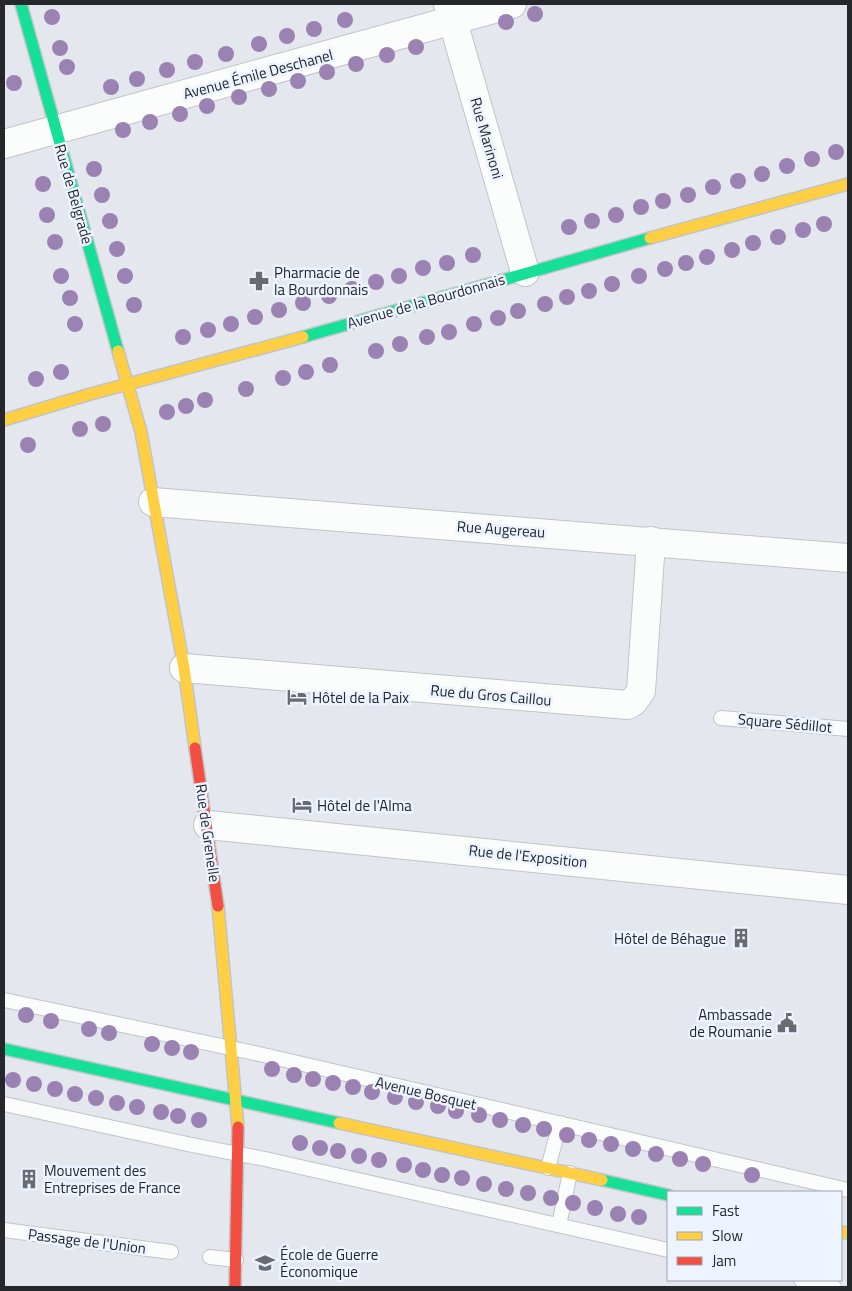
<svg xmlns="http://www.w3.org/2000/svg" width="852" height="1291" viewBox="0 0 852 1291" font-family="'Titillium Web',sans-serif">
	<rect width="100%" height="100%" fill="#e4e8ee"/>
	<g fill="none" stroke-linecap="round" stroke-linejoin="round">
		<defs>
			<g id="lane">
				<polyline points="721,718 848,729"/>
				<polyline points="4,1000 259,1054 848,1190"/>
				<polyline points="4,1104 192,1145 265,1159 668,1250"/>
				<polyline points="548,1168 560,1123"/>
				<polyline points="559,1225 570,1173"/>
				<polyline points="4,1230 171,1252"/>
				<polyline points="210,1257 236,1260"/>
				<polyline points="801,1280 834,1287"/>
			</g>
			<g id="street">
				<polyline points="448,4 525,272"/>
				<polyline points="4,144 512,4"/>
				<polyline points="153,502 848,558"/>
				<polyline points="184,668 628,705 633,702 641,691 651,541"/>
				<polyline points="208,825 848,890"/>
			</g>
			<g id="fast">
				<polyline points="21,4 118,351"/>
				<polyline points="303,337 650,238"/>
				<polyline points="4,1049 339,1123"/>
				<polyline points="602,1180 668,1195"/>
			</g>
			<g id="slow">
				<polyline points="650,238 848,184"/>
				<polyline points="118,351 141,432 184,668 195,748"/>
				<polyline points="4,420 87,395 303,337"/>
				<polyline points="218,906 238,1127"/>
				<polyline points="339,1123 602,1180"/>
				<polyline points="841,1232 848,1233"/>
			</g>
			<g id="jam">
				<polyline points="195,748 218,906"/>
				<polyline points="235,1287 238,1127"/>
			</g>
		</defs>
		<use href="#lane" stroke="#c1c4c8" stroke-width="16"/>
		<use href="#street" stroke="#c1c4c8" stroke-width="30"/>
		<use href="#fast" stroke="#c1c4c8" stroke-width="14"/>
		<use href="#slow" stroke="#c1c4c8" stroke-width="14"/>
		<use href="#jam" stroke="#c1c4c8" stroke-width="14"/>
		<use href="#lane" stroke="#fbfcfc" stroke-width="14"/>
		<use href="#street" stroke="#fbfcfc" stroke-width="28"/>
		<use href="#fast" stroke="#16e098" stroke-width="11"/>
		<use href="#slow" stroke="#ffcf43" stroke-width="11"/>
		<use href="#jam" stroke="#f24e42" stroke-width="11"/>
	</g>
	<g fill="#9a83b3">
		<circle cx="535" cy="14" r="8"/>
		<circle cx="52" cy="17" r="8"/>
		<circle cx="345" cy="20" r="8"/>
		<circle cx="506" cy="22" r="8"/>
		<circle cx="314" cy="29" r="8"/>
		<circle cx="287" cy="36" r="8"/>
		<circle cx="259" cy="44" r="8"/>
		<circle cx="416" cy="47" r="8"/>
		<circle cx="60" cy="48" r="8"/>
		<circle cx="226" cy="54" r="8"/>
		<circle cx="387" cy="55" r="8"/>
		<circle cx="195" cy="62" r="8"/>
		<circle cx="356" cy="64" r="8"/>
		<circle cx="67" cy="67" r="8"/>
		<circle cx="167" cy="70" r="8"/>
		<circle cx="327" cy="72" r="8"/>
		<circle cx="137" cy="79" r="8"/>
		<circle cx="298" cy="81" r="8"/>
		<circle cx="14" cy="83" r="8"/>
		<circle cx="111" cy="87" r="8"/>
		<circle cx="269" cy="89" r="8"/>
		<circle cx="239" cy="97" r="8"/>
		<circle cx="207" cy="106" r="8"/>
		<circle cx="180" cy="114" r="8"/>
		<circle cx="150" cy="122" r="8"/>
		<circle cx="123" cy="130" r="8"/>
		<circle cx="836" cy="152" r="8"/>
		<circle cx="812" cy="159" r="8"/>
		<circle cx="787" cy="166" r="8"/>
		<circle cx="94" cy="169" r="8"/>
		<circle cx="762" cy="174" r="8"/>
		<circle cx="738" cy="181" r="8"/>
		<circle cx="43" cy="184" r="8"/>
		<circle cx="713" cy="187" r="8"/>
		<circle cx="102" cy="195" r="8"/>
		<circle cx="688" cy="195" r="8"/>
		<circle cx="663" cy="201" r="8"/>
		<circle cx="641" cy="207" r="8"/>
		<circle cx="47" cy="215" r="8"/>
		<circle cx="616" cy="215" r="8"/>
		<circle cx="110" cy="221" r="8"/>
		<circle cx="592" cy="221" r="8"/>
		<circle cx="824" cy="224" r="8"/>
		<circle cx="569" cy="227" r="8"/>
		<circle cx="803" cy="230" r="8"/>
		<circle cx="778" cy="237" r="8"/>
		<circle cx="55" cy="242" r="8"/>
		<circle cx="753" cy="243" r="8"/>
		<circle cx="117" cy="249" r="8"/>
		<circle cx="732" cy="250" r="8"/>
		<circle cx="473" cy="255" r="8"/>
		<circle cx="707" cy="257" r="8"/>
		<circle cx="447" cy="263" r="8"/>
		<circle cx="686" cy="263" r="8"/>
		<circle cx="423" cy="268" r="8"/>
		<circle cx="665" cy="269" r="8"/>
		<circle cx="61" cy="276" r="8"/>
		<circle cx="125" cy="276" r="8"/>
		<circle cx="399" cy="276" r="8"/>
		<circle cx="639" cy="276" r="8"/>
		<circle cx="376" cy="282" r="8"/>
		<circle cx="612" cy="284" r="8"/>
		<circle cx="352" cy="289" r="8"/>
		<circle cx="589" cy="291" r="8"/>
		<circle cx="329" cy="296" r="8"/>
		<circle cx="567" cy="297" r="8"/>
		<circle cx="70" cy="298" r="8"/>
		<circle cx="303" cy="303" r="8"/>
		<circle cx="545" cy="304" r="8"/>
		<circle cx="134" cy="305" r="8"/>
		<circle cx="279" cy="310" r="8"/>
		<circle cx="518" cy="311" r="8"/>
		<circle cx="255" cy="317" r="8"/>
		<circle cx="498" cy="318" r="8"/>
		<circle cx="75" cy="324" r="8"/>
		<circle cx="231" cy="324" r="8"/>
		<circle cx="474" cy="324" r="8"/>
		<circle cx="208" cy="330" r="8"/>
		<circle cx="449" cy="332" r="8"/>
		<circle cx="183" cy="337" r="8"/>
		<circle cx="427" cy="337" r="8"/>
		<circle cx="400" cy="344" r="8"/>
		<circle cx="376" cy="351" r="8"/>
		<circle cx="330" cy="365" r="8"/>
		<circle cx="61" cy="372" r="8"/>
		<circle cx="306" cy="372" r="8"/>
		<circle cx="283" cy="378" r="8"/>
		<circle cx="36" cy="379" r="8"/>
		<circle cx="246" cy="389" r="8"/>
		<circle cx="205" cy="400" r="8"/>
		<circle cx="186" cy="406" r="8"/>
		<circle cx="167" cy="412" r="8"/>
		<circle cx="103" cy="424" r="8"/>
		<circle cx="80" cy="429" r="8"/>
		<circle cx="28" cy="445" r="8"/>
		<circle cx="26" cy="1015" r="8"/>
		<circle cx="51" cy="1021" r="8"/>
		<circle cx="89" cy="1029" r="8"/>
		<circle cx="109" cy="1033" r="8"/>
		<circle cx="152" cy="1044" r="8"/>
		<circle cx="172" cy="1048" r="8"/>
		<circle cx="191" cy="1052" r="8"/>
		<circle cx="272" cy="1069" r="8"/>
		<circle cx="294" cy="1075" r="8"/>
		<circle cx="313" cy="1079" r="8"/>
		<circle cx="13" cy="1080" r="8"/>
		<circle cx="333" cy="1083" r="8"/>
		<circle cx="34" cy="1084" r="8"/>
		<circle cx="353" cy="1087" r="8"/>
		<circle cx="55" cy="1089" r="8"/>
		<circle cx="372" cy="1092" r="8"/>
		<circle cx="75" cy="1094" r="8"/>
		<circle cx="395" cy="1097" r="8"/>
		<circle cx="96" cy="1098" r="8"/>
		<circle cx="416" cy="1102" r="8"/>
		<circle cx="117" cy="1103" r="8"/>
		<circle cx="438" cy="1106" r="8"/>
		<circle cx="137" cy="1107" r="8"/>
		<circle cx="456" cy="1111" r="8"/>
		<circle cx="161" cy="1112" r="8"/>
		<circle cx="479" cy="1115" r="8"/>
		<circle cx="178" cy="1116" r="8"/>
		<circle cx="199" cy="1120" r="8"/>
		<circle cx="500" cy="1120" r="8"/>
		<circle cx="523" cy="1125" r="8"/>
		<circle cx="544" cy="1129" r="8"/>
		<circle cx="567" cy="1135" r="8"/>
		<circle cx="589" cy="1140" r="8"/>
		<circle cx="300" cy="1143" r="8"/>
		<circle cx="611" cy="1144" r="8"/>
		<circle cx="320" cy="1148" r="8"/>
		<circle cx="633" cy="1149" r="8"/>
		<circle cx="338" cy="1151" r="8"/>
		<circle cx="656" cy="1154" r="8"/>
		<circle cx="359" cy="1156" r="8"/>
		<circle cx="680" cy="1159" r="8"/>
		<circle cx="379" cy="1160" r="8"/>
		<circle cx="703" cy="1164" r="8"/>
		<circle cx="404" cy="1165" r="8"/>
		<circle cx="423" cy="1170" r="8"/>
		<circle cx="442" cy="1175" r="8"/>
		<circle cx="752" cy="1175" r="8"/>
		<circle cx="462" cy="1178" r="8"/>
		<circle cx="484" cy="1184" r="8"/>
		<circle cx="506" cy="1189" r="8"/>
		<circle cx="528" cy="1193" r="8"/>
		<circle cx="551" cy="1198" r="8"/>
		<circle cx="573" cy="1203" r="8"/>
		<circle cx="595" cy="1208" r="8"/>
		<circle cx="618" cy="1214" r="8"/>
		<circle cx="639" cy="1217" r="8"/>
	</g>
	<defs>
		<symbol id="pharmacy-bare" viewBox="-9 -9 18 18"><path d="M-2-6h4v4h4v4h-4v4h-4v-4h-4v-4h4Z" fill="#686b6f" stroke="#edf4ff" stroke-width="2.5" paint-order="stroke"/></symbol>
		<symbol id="hotel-bare" viewBox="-9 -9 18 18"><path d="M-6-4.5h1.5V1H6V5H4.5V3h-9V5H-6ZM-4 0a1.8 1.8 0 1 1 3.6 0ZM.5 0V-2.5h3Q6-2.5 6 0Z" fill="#686b6f" stroke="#edf4ff" stroke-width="2.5" paint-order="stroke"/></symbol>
		<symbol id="building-bare" viewBox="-9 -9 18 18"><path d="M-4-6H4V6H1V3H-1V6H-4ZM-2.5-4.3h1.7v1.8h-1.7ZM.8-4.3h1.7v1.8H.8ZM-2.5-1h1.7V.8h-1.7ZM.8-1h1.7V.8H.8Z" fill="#686b6f" stroke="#edf4ff" stroke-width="2.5" paint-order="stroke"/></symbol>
		<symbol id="civic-bare" viewBox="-9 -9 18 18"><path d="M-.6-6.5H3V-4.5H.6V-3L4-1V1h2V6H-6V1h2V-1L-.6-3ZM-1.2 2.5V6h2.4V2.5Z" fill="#686b6f" stroke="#edf4ff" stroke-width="2.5" paint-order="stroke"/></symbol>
		<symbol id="university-bare" viewBox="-9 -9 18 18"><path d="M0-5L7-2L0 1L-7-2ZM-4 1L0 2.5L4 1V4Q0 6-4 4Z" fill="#686b6f" stroke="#edf4ff" stroke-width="2.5" paint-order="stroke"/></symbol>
	</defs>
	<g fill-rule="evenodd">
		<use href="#pharmacy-bare" x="245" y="267" width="28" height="28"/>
		<use href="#hotel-bare" x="283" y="683" width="28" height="28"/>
		<use href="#hotel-bare" x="288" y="791" width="28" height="28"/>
		<use href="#building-bare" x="727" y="924" width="28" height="28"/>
		<use href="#civic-bare" x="773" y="1009" width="28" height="28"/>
		<use href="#building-bare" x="15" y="1165" width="28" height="28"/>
		<use href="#university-bare" x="251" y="1249" width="28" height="28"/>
	</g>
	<g text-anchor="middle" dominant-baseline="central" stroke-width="5" stroke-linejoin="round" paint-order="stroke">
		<g font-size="15" fill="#25272b" stroke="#edf4ff">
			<text transform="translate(258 74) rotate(-15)">Avenue Émile Deschanel</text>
			<text transform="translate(487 138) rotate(74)">Rue Marinoni</text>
			<text transform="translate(74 194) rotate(74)">Rue de Belgrade</text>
			<text transform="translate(426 301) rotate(-16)">Avenue de la Bourdonnais</text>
			<text transform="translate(501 529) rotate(4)">Rue Augereau</text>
			<text transform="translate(491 695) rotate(5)">Rue du Gros Caillou</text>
			<text transform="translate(785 723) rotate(5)">Square Sédillot</text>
			<text transform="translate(208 833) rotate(82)">Rue de Grenelle</text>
			<text transform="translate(528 856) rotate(6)">Rue de l'Exposition</text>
			<text transform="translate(426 1093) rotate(13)">Avenue Bosquet</text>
			<text transform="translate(87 1241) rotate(7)">Passage de l'Union</text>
		</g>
		<g font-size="15" fill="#25272b" stroke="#edf4ff" text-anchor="start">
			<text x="274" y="272">Pharmacie de<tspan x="274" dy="17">la Bourdonnais</tspan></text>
			<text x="312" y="697">Hôtel de la Paix</text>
			<text x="317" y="805">Hôtel de l'Alma</text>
			<text x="726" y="938" text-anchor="end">Hôtel de Béhague</text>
			<text x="772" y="1014" text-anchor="end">Ambassade<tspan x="772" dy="17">de Roumanie</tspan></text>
			<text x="44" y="1170">Mouvement des<tspan x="44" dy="17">Entreprises de France</tspan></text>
			<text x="280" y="1254">École de Guerre<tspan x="280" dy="17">Économique</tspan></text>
		</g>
	</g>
	<rect width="852" height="1291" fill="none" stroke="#25272b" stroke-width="10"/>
	<rect x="667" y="1191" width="175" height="90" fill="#edf4ff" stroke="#9da2aa"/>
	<rect x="677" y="1207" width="25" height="8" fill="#16e098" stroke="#9da2aa"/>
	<text x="712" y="1216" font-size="15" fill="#25272b">Fast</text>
	<rect x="677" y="1232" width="25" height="8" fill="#ffcf43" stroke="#9da2aa"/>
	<text x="712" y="1241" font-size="15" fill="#25272b">Slow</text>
	<rect x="677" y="1257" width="25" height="8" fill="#f24e42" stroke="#9da2aa"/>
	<text x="712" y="1266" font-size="15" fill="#25272b">Jam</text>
</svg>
